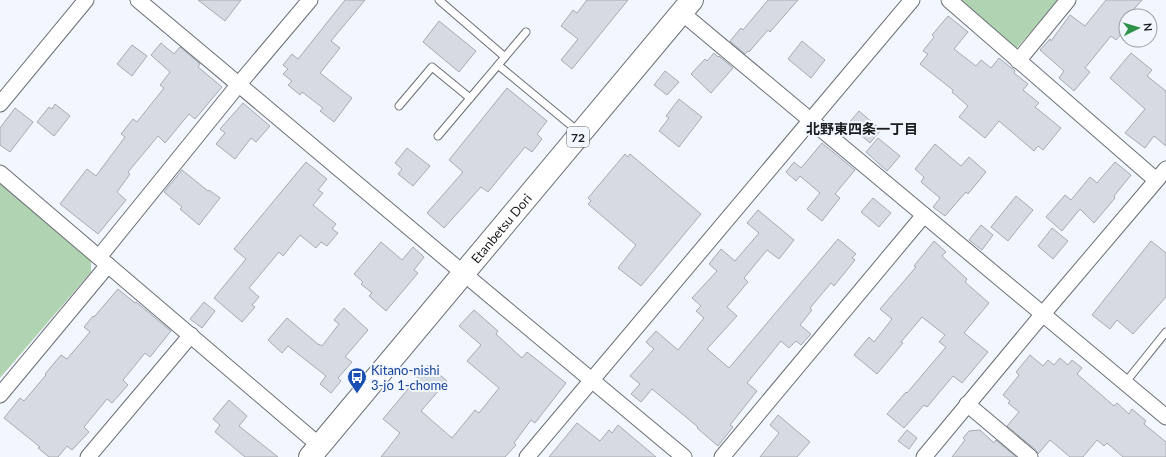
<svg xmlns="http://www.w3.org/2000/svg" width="1166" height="457" viewBox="0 0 1166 457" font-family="Lato,'Noto Sans JP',sans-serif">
	<rect width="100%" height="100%" fill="#f2f6fe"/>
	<g fill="#b0d4b1">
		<polygon points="958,0 1059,0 1015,50"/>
		<polygon points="0,184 91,261 91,272 0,378"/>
	</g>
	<g fill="#d6dae2" stroke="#a6aab1">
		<polygon points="198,0 241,0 225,21"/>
		<polygon points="345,0 365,0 331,41 340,48 320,73 352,98 334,122 320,111 323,108 302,92 300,95 288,85 292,81 283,74 288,69 283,65 292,54 298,59"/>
		<polygon points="587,0 628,0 572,69 561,60 578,39 561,26 573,10 577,13"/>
		<polygon points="768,0 798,0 770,32 768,30 749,52 748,51 745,54 730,41 741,28 743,30"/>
		<polygon points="1106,0 1142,0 1128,16 1126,16 1126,29 1116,40 1111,36 1085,68 1090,72 1074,91 1059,78 1064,71 1040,50 1050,39 1051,41 1070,15 1085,26"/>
		<polygon points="948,16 968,32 954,49 976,66 981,60 991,68 999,58 1015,71 1014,73 1028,84 1023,90 1039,103 1035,107 1061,128 1043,150 1038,146 1034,151 999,121 985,138 959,117 968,106 952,92 953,90 920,64 928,54 923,51 934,37 932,35"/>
		<polygon points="439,21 476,51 459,72 423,42"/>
		<polygon points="802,41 825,60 811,78 788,59"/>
		<polygon points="161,43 174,54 180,47 200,64 198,67 222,87 195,119 189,114 165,143 158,136 128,172 130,174 117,192 126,200 98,234 60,204 87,169 96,176 125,137 121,134 133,119 137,122 164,88 160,85 170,72 151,55"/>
		<polygon points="132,45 147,56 132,76 117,64"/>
		<polygon points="714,53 718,57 719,56 733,68 711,93 691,74 705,59 707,61"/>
		<polygon points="1131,53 1152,70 1147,76 1166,91 1166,146 1154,136 1145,148 1125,133 1145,109 1110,78"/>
		<polygon points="665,71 679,82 667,95 654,85"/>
		<polygon points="507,88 547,121 537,134 542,139 532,152 525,147 488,192 481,187 444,228 427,213 463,172 449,160"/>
		<polygon points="679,99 702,117 679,147 659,131 669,118 666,116"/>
		<polygon points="243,103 270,126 256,142 251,138 235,159 216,144 225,133 220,129"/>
		<polygon points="55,104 70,116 54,136 37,122 49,107 52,109"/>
		<polygon points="15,108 33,122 10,152 0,145 0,128"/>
		<polygon points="859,111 881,130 870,143 848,124"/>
		<polygon points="878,138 900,156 887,171 866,152"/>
		<polygon points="822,143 855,170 835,194 840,198 822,221 807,209 820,193 800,176 796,181 786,172 794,162 801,168"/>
		<polygon points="935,144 961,166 969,157 986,172 968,194 966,192 945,216 933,207 940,198 921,182 924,177 915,169"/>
		<polygon points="407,148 430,166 413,186 398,174 402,169 395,163"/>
		<polygon points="625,154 628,157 630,154 701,214 641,286 618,268 636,245 588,204 591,201 588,198"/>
		<polygon points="306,162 327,179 318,190 323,193 313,205 336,224 332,229 338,233 327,246 321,242 316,248 300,235 283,256 279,252 249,288 259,297 252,305 255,307 242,322 214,298 246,259 234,249"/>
		<polygon points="1115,162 1131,175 1114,196 1115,198 1094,223 1080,209 1062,231 1046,217 1065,195 1071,200 1090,177 1097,183"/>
		<polygon points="182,170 208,191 209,190 220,198 199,225 180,209 182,207 164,192"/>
		<polygon points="1016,196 1033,210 1008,241 991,227"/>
		<polygon points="873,198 891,213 879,227 861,212"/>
		<polygon points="758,210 794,240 779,259 767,250 744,278 748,282 727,307 737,316 707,349 729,368 838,239 856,254 852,258 855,260 834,286 831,283 810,308 812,310 800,325 811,334 801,345 796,341 789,348 781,341 747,383 757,391 730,425 733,427 718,446 697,428 698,427 652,389 641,402 631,394 640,384 630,376 654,349 646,342 656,331 678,350 704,318 696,311 701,306 692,298 717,271 709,264 721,249 735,261 759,233 747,223"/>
		<polygon points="981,225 993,235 982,250 969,240"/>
		<polygon points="1052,228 1068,241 1053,259 1038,246"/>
		<polygon points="934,241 946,252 942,256 967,279 965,282 989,303 964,333 988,352 962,383 953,376 927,407 924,405 904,428 887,414 906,392 907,393 946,347 939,342 945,335 922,317 901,342 903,343 877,374 854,355 869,337 874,342 892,319 880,309 916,267 914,266"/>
		<polygon points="1151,241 1166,253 1166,297 1133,334 1117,320 1110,329 1092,315"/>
		<polygon points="381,242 402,260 413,247 424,257 414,270 418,273 386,311 369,296 372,293 361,284 363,282 354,274"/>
		<polygon points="118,289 135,303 136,302 171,331 150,357 145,353 123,380 128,385 112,403 107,399 84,427 89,432 72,450 67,446 58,457 49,457 38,448 40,447 4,418 20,398 24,401 46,375 45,374 61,355 67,359 90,332 84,327 93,316 94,317"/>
		<polygon points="204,302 215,311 202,328 190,319"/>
		<polygon points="344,308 368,330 345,357 352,362 338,378 341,381 331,393 320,384 326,376 288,346 282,353 268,340 287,318 319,345 319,344 322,346 339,324 334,320"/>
		<polygon points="474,310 498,331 496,334 522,358 527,352 566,383 535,423 531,420 514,443 516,445 505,457 381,457 400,433 383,419 428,365 447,381 421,411 452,438 475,410 479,413 499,388 467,361 481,345 459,326"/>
		<polygon points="1030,355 1043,366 1048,360 1054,365 1060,358 1068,365 1072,360 1082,368 1077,374 1114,406 1117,403 1129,414 1132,409 1146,421 1144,424 1166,442 1166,457 1123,457 1107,443 1104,446 1097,440 1083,457 1070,457 1050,440 1038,454 1036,450 1007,426 1019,412 1008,403 1010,401 1003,395 1019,375 1016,372"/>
		<polygon points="229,400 247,416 239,426 278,457 245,457 215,432 220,425 213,419"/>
		<polygon points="778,415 810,442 797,457 760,457 779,433 770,425"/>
		<polygon points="577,423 600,441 609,430 612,433 618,425 656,457 549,457"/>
		<polygon points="907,430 917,438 909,449 898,441"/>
		<polygon points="980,430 994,443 996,440 1016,457 952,457 965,440 963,438 969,431"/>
	</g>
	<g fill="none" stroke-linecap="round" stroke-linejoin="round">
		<defs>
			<g id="lane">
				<polyline points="439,0 505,57"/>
				<polyline points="498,65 579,132"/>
				<polyline points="399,106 432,67 470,98"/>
				<polyline points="438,136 526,32"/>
				<polyline points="1125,383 1166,332"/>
			</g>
			<g id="street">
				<polyline points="138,0 487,293 684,457"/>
				<polyline points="949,0 1156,180"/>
				<polyline points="682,13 1166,417"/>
				<polyline points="1018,61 1068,0"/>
				<polyline points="0,104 86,0"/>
				<polyline points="0,173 320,446"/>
				<polyline points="99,257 239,84 310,0"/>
				<polyline points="0,395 108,265"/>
				<polyline points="967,404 1030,457"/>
				<polyline points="88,457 191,335"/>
				<polyline points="527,457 912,0"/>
				<polyline points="722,457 924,215"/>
				<polyline points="924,457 1042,315 1166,169"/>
			</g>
			<g id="primary">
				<path id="s1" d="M310 457 692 0"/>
			</g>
		</defs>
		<use href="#lane" stroke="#6b6e75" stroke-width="9"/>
		<use href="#street" stroke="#6b6e75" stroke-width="17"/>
		<use href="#primary" stroke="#6b6e75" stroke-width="24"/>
		<use href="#lane" stroke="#fff" stroke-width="7"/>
		<use href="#street" stroke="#fff" stroke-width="15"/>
		<use href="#primary" stroke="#fff" stroke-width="22"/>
	</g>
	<defs>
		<symbol id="bus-pin" viewBox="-11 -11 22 30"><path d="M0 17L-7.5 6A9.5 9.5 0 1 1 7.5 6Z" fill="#1a4fb4" stroke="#f2f6fe"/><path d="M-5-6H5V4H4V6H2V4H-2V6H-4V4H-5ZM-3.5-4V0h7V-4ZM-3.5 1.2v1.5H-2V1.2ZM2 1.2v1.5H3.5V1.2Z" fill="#fff"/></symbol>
	</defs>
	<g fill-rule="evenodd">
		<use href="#bus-pin" x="346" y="366" width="22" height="30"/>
	</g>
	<g text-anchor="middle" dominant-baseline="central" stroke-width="4" stroke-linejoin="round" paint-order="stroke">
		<rect fill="#f2f6fe" stroke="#5b5d61" stroke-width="1" x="567" y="127" width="22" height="20" rx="3"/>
		<g font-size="12" font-weight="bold" fill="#1a1c1e">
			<text x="578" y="137">72</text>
		</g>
		<g font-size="13" fill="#1a1c1e" stroke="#f2f6fe">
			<text stroke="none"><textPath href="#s1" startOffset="298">Etanbetsu Dori</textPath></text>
		</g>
		<g font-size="13" fill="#164399" stroke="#f2f6fe" text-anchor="start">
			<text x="371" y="370">Kitano-nishi<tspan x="371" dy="15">3-jo 1-chome</tspan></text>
		</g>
		<g font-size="14" font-weight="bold" fill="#1a1c1e" stroke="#f2f6fe">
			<text x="862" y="128">北野東四条一丁目</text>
		</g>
	</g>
	<g transform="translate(1138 28) rotate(85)"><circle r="19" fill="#f2f6fe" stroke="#9c9fa4"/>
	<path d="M0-3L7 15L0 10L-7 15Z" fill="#2e9349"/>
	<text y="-6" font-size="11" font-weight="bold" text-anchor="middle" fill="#1a1c1e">N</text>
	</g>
</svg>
